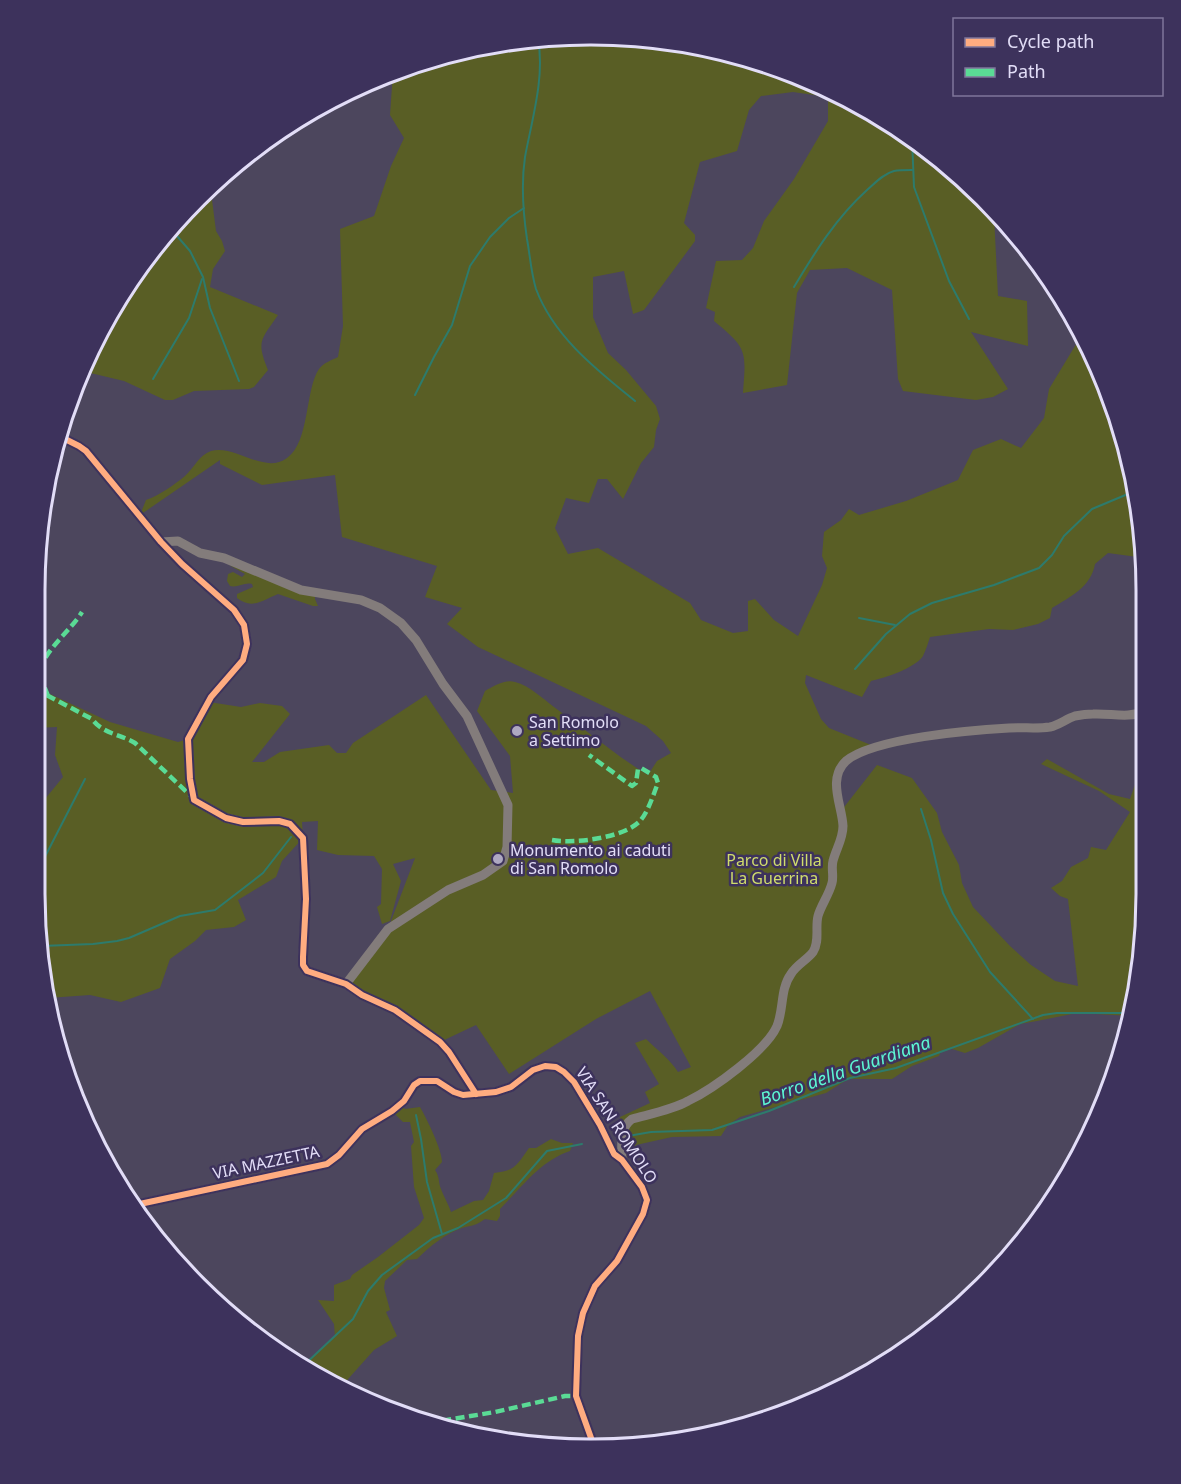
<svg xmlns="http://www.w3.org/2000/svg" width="1181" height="1484" viewBox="0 0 1181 1484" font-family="'Noto Sans',sans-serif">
	<rect width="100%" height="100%" fill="#4c465d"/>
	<g fill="#595e25">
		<path d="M627 36 735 54 837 92 929 150 960 178 957 187 994 215 998 296 1027 301 1028 346 971 332 1008 389 993 397 976 400 903 391 898 379 892 290 847 268 810 270 797 293 787 385 743 393C746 351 748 349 714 321L715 312 706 308 716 261 742 260 753 248 764 221 794 179 828 121V97L793 92 761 96 749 110 737 151 700 162 684 223 695 235V241L644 310 633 314 624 271 593 277V317L608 353 626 370 656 406 660 419 656 430 654 447 641 463 623 499 607 479H598L589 503 566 498 555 528 568 554 598 548 690 603 701 620 733 633 748 631V601L755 599 774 620 798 636 822 585 827 568 822 556 824 532 841 520 849 509 859 515 906 501 958 480 973 450 1001 439 1021 448 1044 418 1049 389 1078 341 1080 331 1127 446 1145 558 1108 553 1095 564C1091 587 1070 597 1052 608L1050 618 1038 624 1013 630 989 629 930 637C928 643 926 650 923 656 915 668 885 678 871 681L862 697 806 675 805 683 821 719 829 728 876 747 861 752 839 771 841 811 877 765 912 778 937 813 942 832 959 865 962 883 973 907 1010 946 1031 965 1055 981 1078 986 1068 899 1060 896 1051 888 1062 881 1071 867 1088 858 1091 847 1106 850 1130 812 1099 791 1041 764 1047 759 1109 794 1130 799 1141 767 1146 764V894L1136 1002 1131 1016 1077 1013 1037 1021 1020 1024 978 1048 965 1053 949 1048 941 1051 939 1056 912 1066 892 1079H848L826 1093 740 1117 728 1125 721 1136 672 1137 636 1145 633 1158 627 1157 620 1117 650 1103 645 1092 659 1084 635 1043 646 1039C657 1050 670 1059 678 1072L691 1067 650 991 596 1019 509 1074 476 1025 440 1042 346 984 388 929 415 858 393 864 401 881 390 921 382 924 377 907 381 904 382 869 374 856 338 855 317 850 318 821 302 822 303 838 282 861 276 877 238 900 246 920 234 927 206 930 195 941 170 959 160 988 121 1002 90 995 48 998 35 894V815L41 814 45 799 63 777 55 755 57 727 35 728V687L110 722 178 742 188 739 209 702 241 707 260 703 282 706 290 714 252 762H264L280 752 329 745 337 753H346L353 743 426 695 491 790 513 793 510 756 477 711 485 691C494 686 505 679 515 682 530 686 542 698 554 707 585 729 615 755 648 775L657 761 671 753 663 741 646 726 478 647 447 624 462 608 425 597 437 566 342 537 335 475 262 485 220 464V460L140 515 146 500C160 495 174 485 185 476 194 468 199 455 211 451 235 444 264 475 287 458 310 442 305 389 319 369 323 363 332 360 338 357L343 326 340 229 374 216 391 166 404 138 390 115 393 72 412 64 518 39Z"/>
		<path d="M211 192 216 231 222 241 225 251 213 269 210 287 278 315C261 340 256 341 268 370L254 387 249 389 194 391 173 400H165L124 381 82 371 109 313 172 224Z"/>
		<path d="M229 565 315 593V599L318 606H313L278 594C263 600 252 610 237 598V594L253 587 252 584C244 582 238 588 230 586L227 581 228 574 233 572 242 577 245 574Z"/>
		<path d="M400 1104 405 1109 420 1107C427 1119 442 1150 442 1162L435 1170C440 1177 438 1182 441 1189 444 1197 448 1203 451 1212L474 1201 483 1200 489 1191 494 1173C515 1171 517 1165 529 1148H536L551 1139 562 1143H573L570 1151C540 1161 522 1187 500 1209V1216L497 1221 485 1219C475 1226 473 1225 462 1228 445 1234 430 1246 417 1259L407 1260 385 1281 384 1288 390 1310 386 1312 397 1336 374 1350 341 1387 312 1375 302 1367 335 1337 334 1324 318 1300 334 1301V1285L350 1279 352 1275 378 1257 419 1225 424 1218 414 1187 411 1146 414 1142 410 1122H403L392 1111Z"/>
	</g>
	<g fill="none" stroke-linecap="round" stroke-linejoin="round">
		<g stroke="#2d7b6c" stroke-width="2">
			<path d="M538 39C545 77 532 119 525 157 521 184 523 212 527 239 530 255 531 273 536 289 554 337 597 370 635 401"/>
			<polyline points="912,139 914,187 949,281 969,319"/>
			<polyline points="172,224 177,236 190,251 203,277 210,308 239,381"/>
			<path d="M794 287C815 252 836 218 867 190 875 183 883 174 894 171 899 170 906 170 912 170"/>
			<polyline points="153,379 189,318 202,279"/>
			<polyline points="415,395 434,357 452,325 470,266 490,237 509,218 524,208"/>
			<polyline points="859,618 895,625"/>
			<polyline points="855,669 886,634 910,614 932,603 994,585 1039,568 1052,555 1064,536 1092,509 1135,491"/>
			<polyline points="921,809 931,840 943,893 953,914 990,972 1033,1019"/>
			<polyline points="35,876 85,779"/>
			<polyline points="41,946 93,944 117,941 129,938 180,916 215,910 263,873 291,837"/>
			<polyline points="416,1115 421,1139 427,1182 442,1234"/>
			<polyline points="628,1136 651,1132 712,1130 769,1111 850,1078 896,1068 1043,1015 1057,1013 1132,1013"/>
			<polyline points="302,1367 353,1319 368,1291 382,1275 433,1238 458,1228 506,1198 547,1151 582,1144"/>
		</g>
		<g stroke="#837c7b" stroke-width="9">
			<polyline points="59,436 79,446 86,451 161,542 182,564 234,610 244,625 247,644 243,660 211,697 188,739 190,779 194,800 226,818 243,822 279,821 290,824 303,838 306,899 303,957 303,965 307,971 346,984 362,995 395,1010 440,1042 449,1052 476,1094"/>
			<polyline points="161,542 178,541 200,553 224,558 301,590 361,600 380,608 401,623 416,640 443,684 467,716 508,805 507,847 503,861 483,875 448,890 388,929 346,984"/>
			<path d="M622 1160C622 1145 619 1128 632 1119 650 1114 672 1110 688 1101 713 1089 766 1051 777 1026 784 1009 780 989 791 974 796 965 807 960 813 952 820 941 815 928 818 916 821 905 829 895 832 883 834 876 831 868 833 861 836 849 843 839 843 826 842 805 827 779 846 761 873 738 972 730 1009 728 1023 727 1036 729 1050 727 1059 725 1066 719 1075 716 1080 715 1087 714 1093 714 1112 713 1127 719 1146 711"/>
			<polyline points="135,1205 327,1164 339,1155 362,1129 392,1111 404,1101 414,1085 420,1081 437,1081 454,1092 463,1095 496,1092 511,1087 533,1070 545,1066 556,1067 564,1072 574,1082 600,1125 614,1154 622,1160 642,1187 647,1200 643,1214 617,1261 595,1286 583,1313 578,1336 576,1396 595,1449"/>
		</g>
		<g stroke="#5adb95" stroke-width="4.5" stroke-dasharray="9 4.5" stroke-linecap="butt">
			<path d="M35 689 92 719C103 734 120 734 135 743L193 798"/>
			<path d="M48 696C45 688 40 678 41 669 44 651 72 629 82 612"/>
			<path d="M552 840C574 844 622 838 639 822 648 813 653 795 658 783L656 777 641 768 638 769 636 783 632 786 589 755"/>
			<polyline points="429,1423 495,1412 565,1396 576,1396"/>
		</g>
		<defs>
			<g id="cycleway">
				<polyline points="59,436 79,446 86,451 161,542 182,564 234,610 244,625 247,644 243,660 211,697 188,739 190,779 194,800 226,818 243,822 279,821 290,824 303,838 306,899 303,957 303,965 307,971 346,984 362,995 395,1010 440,1042 449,1052 476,1094"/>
				<polyline points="135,1205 327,1164 339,1155 362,1129 392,1111 404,1101 414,1085 420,1081 437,1081 454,1092 463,1095 496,1092 511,1087 533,1070 545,1066 556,1067 564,1072 574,1082 600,1125 614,1154 622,1160 642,1187 647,1200 643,1214 617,1261 595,1286 583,1313 578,1336 576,1396 595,1449"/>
			</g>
		</defs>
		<use href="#cycleway" stroke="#3d325c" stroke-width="10"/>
		<use href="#cycleway" stroke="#ffac80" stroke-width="6"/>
	</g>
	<g fill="#aea8c1" stroke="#3d325c" stroke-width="2">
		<circle cx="517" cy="731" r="6"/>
		<circle cx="498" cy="859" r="6"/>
	</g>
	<g text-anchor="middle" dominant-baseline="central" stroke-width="5" stroke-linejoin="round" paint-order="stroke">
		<g font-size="16" fill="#e2ddf7" stroke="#3d325c" text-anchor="start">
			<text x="529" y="722">San Romolo<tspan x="529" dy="18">a Settimo</tspan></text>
			<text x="510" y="850">Monumento ai caduti<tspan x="510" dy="18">di San Romolo</tspan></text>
		</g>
		<g font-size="16" fill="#d0dd6c" stroke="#3d325c">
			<text x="774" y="860">Parco di Villa<tspan x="774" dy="18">La Guerrina</tspan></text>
		</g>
		<g font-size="16" fill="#e2ddf7" stroke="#3d325c">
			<text transform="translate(617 1125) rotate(57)">VIA SAN ROMOLO</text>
			<text transform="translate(266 1162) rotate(-12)">VIA MAZZETTA</text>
		</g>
		<g font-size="18" font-style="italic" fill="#5df6d3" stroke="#3d325c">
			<text transform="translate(845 1070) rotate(-19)">Borro della Guardiana</text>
		</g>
	</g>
	<path d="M0 0H1181V1484H0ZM590 45H591A545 545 0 0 1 1136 590V894A545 545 0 0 1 591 1439H590A545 545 0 0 1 45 894V590A545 545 0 0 1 590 45Z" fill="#3d325c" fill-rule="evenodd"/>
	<path fill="none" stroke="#e2ddf7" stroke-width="3" d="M590 45H591A545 545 0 0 1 1136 590V894A545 545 0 0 1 591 1439H590A545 545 0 0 1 45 894V590A545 545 0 0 1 590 45Z"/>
	<rect x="953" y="18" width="210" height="78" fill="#3d325c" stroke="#7f769a" stroke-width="1.5"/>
	<rect x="965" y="38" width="30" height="9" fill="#ffac80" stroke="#7f769a" stroke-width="1.5"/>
	<text x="1007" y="48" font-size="18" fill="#e2ddf7">Cycle path</text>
	<rect x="965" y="68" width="30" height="9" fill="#5adb95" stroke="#7f769a" stroke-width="1.5"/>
	<text x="1007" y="78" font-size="18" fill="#e2ddf7">Path</text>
</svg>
